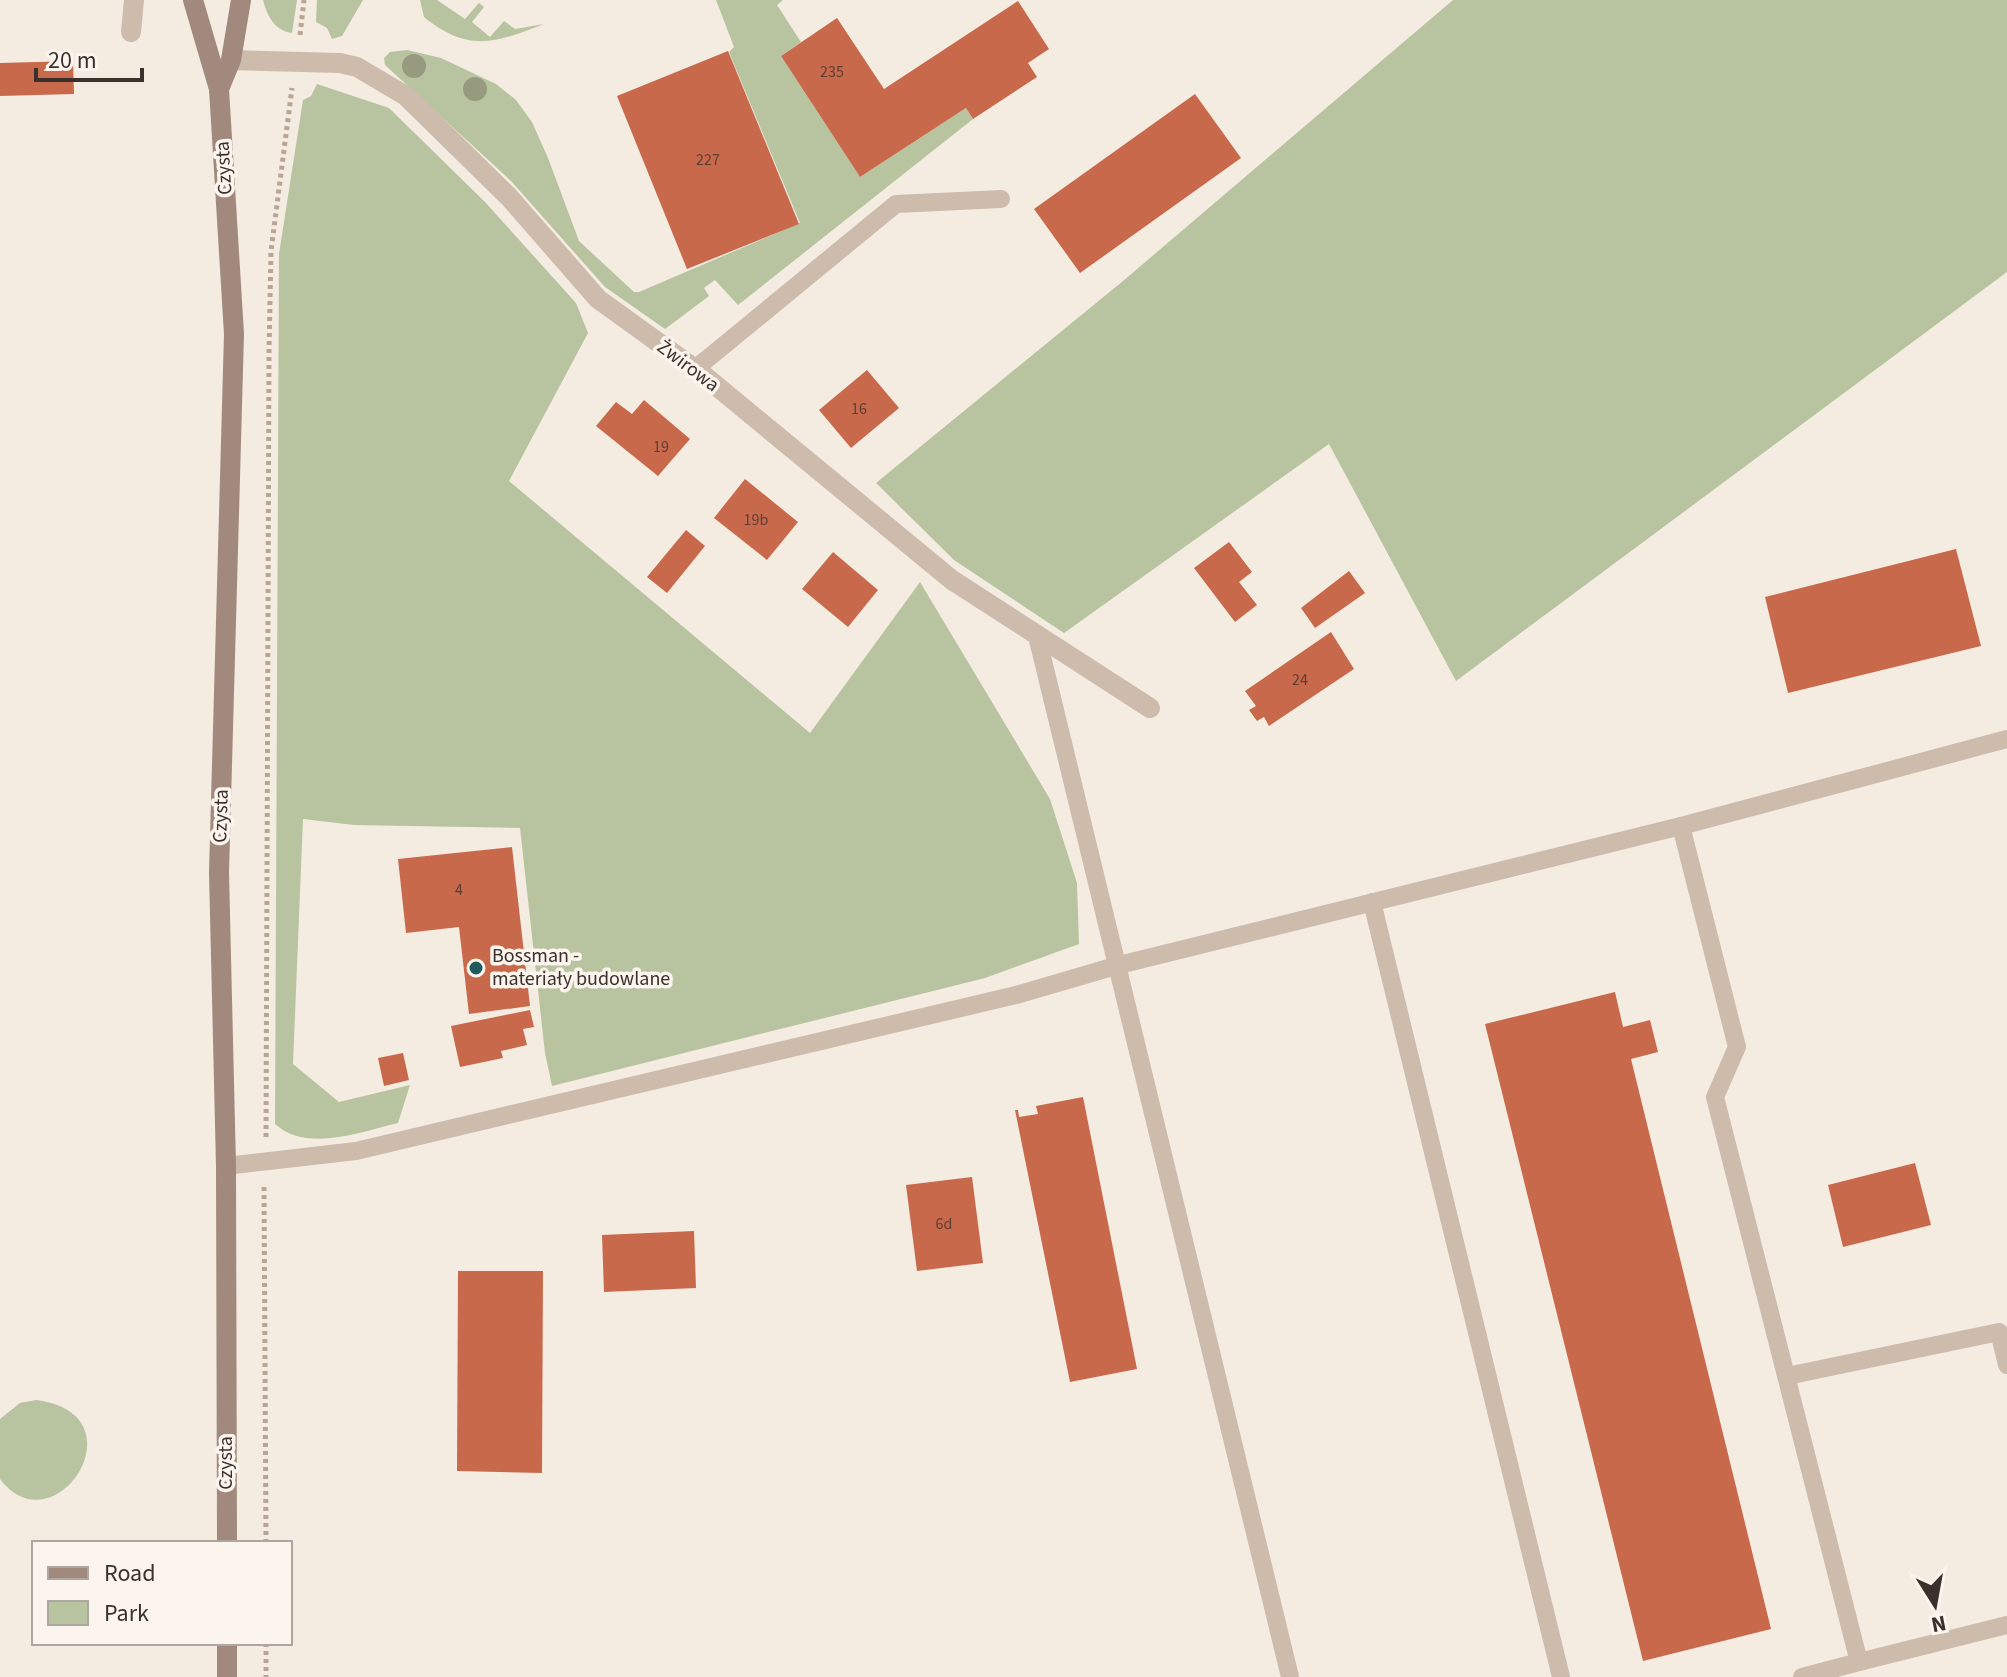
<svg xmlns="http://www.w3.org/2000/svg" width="2007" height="1677" viewBox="0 0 2007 1677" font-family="'Source Sans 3',sans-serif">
	<rect width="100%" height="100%" fill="#f4ebe1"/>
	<g fill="#b8c4a0">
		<path d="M263 0H297L292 33C275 31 267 16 263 0Z"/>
		<polygon points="317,0 363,0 342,36 332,39 327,28 316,22"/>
		<path d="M420 0H437L465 19 479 3 484 7 472 22 490 37 504 21 515 29 544 24C496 43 468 53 424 17Z"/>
		<polygon points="716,0 783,0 777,5 801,42 781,56 860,177 966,108 973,119 738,305 715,280 704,288 709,296 665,329 605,287 511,181 385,65 384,58 390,52 407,50 441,58 496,84 516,100 532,122 548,158 579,241 634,292 639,292 800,223 729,52 734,47"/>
		<polygon points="1453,0 2007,0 2007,272 1456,681 1329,444 1064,633 954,560 876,483 1123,281"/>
		<path d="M317 84 389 108 485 202 576 303 588 333 509 481 810 733 920 582 1050 799 1077 883 1079 944 985 978 552 1086 545 1053 520 828 354 825 303 819 293 1064 339 1102 410 1085 398 1123C360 1132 307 1153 275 1124L279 254 303 100 311 96Z"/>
		<path d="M36 1400C145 1414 54 1551 0 1479V1419L20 1403Z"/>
	</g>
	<g fill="#c8694b">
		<polygon points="1018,1 1049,49 1028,63 1037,77 973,119 966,108 860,177 781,56 837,18 884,89"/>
		<polygon points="728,51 799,224 687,269 617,96"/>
		<polygon points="73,61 74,94 0,96 0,63"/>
		<polygon points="1195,94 1241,158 1080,273 1034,209"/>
		<polygon points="867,370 899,408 851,448 819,410"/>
		<polygon points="644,400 690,439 658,476 596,426 616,402 632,414"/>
		<polygon points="745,479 798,522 767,560 714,518"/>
		<polygon points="686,530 705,546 667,593 647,577"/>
		<polygon points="1229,542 1252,572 1239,582 1257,605 1235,622 1194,568"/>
		<polygon points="1956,549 1981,646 1788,693 1765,597"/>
		<polygon points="833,552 878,590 848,627 802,589"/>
		<polygon points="1349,571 1365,593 1315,628 1301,608"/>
		<polygon points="1331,632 1354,669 1269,726 1264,717 1257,721 1249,710 1256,706 1245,691"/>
		<polygon points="512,847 530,1006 469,1014 459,927 406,933 398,859"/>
		<polygon points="1615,992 1623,1027 1650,1020 1658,1052 1631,1059 1771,1629 1643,1661 1485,1024"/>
		<polygon points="530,1010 534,1027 523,1029 527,1045 501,1051 503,1058 460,1067 451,1026"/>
		<polygon points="403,1053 409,1080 384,1086 378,1058"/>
		<polygon points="1083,1097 1137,1369 1070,1382 1015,1110 1018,1110 1019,1117 1038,1114 1036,1106"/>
		<polygon points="1915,1163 1931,1225 1843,1247 1828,1185"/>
		<polygon points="972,1177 983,1263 917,1271 906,1185"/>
		<polygon points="694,1231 696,1288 604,1292 602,1235"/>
		<polygon points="458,1271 543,1271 542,1473 457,1471"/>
	</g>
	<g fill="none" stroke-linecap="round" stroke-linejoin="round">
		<g stroke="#b9a596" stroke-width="5" stroke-dasharray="4 4" stroke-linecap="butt">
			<polyline points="300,35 304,0"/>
			<polyline points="266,1137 269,351 271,251 292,88"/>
			<polyline points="264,1187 266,1543"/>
			<polyline points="266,1643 266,1677"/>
		</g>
		<g stroke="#cdbbac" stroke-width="18">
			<polyline points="695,369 896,204 1001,199"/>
			<polyline points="1037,636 1290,1677"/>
			<polyline points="1681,826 1737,1047 1715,1097 1859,1662 1802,1677"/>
			<polyline points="1372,902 1561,1677"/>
			<polyline points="226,1166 356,1151 1016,995 1119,965 1681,826 2007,739"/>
			<polyline points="1787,1376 1999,1332 2007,1365"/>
			<polyline points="1859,1662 2007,1625"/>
		</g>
		<g stroke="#cdbbac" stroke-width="20">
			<polyline points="131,32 134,0"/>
			<polyline points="231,60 340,63 357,67 406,96 509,197 598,299 702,374 952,580 1150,708"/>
		</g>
		<g stroke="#a18a7d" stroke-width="20">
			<polyline points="193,0 219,89 234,334 219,872 226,1166 227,1543"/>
			<polyline points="219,89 231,60 241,0"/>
			<polyline points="227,1643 227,1677"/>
		</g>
	</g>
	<g fill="#969b7f">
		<circle cx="414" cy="66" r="12"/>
		<circle cx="475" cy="89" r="12"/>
	</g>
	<circle fill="#1f5a5e" stroke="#fbf5ee" stroke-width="3" cx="476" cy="968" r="8"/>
	<g text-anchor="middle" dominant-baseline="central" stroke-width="7" stroke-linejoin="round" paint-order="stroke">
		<g font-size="16" fill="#5e3e33">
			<text x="832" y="72">235</text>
			<text x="708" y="160">227</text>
			<text x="859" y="409">16</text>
			<text x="661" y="447">19</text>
			<text x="756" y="520">19b</text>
			<text x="1300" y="680">24</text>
			<text x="459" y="890">4</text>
			<text x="944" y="1224">6d</text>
		</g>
		<g font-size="20" fill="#3b302b" stroke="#fbf5ee">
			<text transform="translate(224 168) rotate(-93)">Czysta</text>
			<text transform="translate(688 366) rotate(37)">Żwirowa</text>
			<text transform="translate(221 816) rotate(-88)">Czysta</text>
			<text transform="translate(226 1463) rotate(-90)">Czysta</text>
		</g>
		<g font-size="20" fill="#3b302b" stroke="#fbf5ee" text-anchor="start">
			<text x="492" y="956">Bossman -<tspan x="492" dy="23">materiały budowlane</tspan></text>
		</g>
	</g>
	<rect x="32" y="1541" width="260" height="104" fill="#fbf5ee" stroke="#aea6a0" stroke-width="2"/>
	<rect x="48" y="1567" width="40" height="12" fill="#a18a7d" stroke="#aea6a0" stroke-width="2"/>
	<text x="104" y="1581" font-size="24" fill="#3b302b">Road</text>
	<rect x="48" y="1601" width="40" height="24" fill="#b8c4a0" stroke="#aea6a0" stroke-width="2"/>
	<text x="104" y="1621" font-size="24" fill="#3b302b">Park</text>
	<g transform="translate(1935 1605) rotate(169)" stroke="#fbf5ee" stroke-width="6" paint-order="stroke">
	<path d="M0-6L14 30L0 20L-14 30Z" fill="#3b302b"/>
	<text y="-12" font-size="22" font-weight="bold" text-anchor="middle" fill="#3b302b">N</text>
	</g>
	<path d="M36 68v12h106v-12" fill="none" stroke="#3b302b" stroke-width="4"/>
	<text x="48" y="68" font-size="24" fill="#3b302b" stroke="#fbf5ee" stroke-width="6" paint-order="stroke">20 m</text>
</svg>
